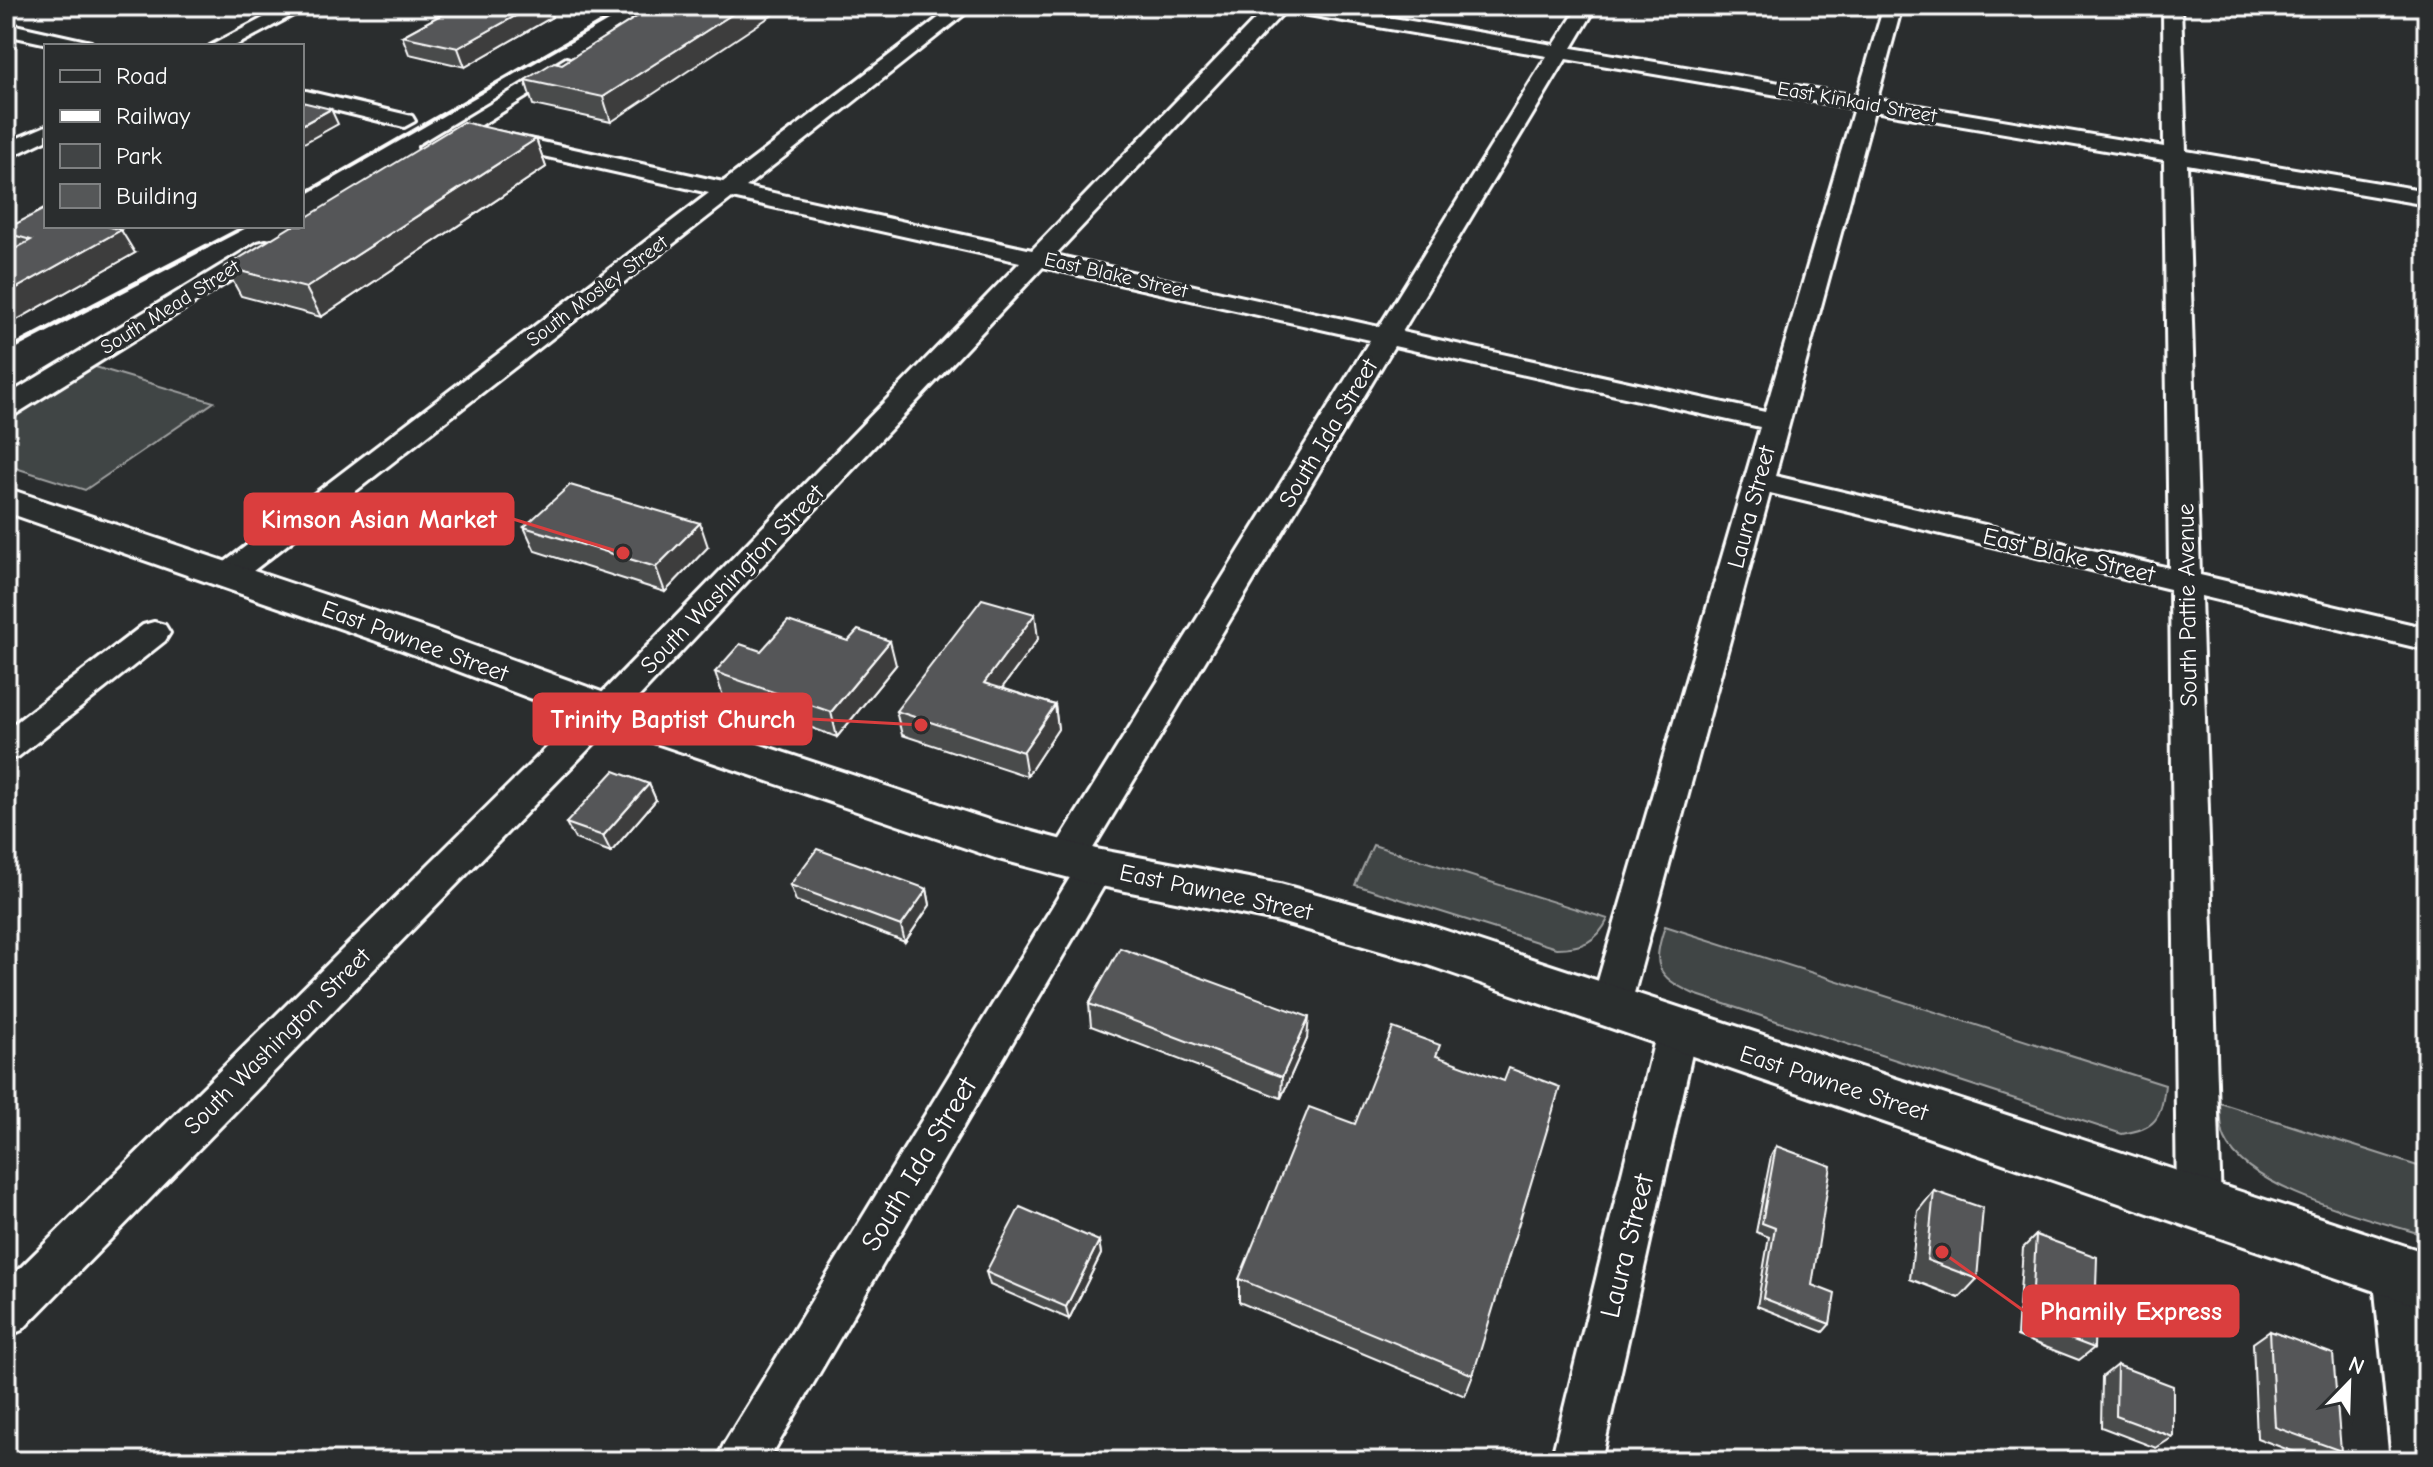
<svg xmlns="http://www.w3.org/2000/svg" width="2433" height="1467" viewBox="0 0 2433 1467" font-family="'Comic Neue',sans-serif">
	<rect width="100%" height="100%" fill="#2a2d2e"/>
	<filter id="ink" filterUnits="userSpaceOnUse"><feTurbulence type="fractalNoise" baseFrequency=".0125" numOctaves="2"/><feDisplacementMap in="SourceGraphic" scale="16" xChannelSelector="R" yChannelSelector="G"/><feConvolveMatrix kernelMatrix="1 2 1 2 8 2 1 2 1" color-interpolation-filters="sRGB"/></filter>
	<g filter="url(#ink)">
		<g fill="#414445" stroke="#a0a2a2" stroke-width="2">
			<polygon points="92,366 214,402 85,490 6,465 6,420"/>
			<path d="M1373 845 1608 919C1597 942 1582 948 1556 948L1355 885Z"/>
			<path d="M1665 926 2165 1085C2161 1120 2156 1128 2122 1134L1694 994C1655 976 1652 965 1665 926Z"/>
			<path d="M2220 1103 2427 1169V1236C2374 1219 2249 1192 2225 1139 2220 1129 2221 1114 2220 1103Z"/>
		</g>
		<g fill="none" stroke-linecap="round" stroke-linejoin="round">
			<defs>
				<g id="minor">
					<polygon points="286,6 310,6 235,46 210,46"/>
					<path d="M954 6H975L746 187 1032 250 1268 6H1321L1554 45 1579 6H1597L1572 48 1857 96 1884 6H1902L1877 99 2164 147 2163 6H2181L2186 151 2427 191V205L2187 164 2200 575 2427 628V650L2201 596 2221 1205 2214 1220 2199 1226 2184 1220 2177 1205 2170 589 1770 493 1630 1008 1624 1020 1610 1025 1596 1020 1590 1008 1760 427 1394 346 1089 855 1096 852 1109 857 1114 867 1109 877 768 1461H716L724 1444 1074 871 1067 874 1054 869 1049 859 1054 849 1370 340 1043 267 618 719 22 1330 6 1337V1282L594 701 1020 262 732 198 239 582 228 585 217 582 213 575 217 568 709 193 489 144 486 139 489 134 497 132 723 182ZM1285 11 1547 56 1379 327 1055 255ZM1566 59 1854 108 1765 412 1402 332ZM1874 111 2164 160 2169 568 1775 476Z"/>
					<polygon points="6,23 91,42 94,46 57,46 6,35"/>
					<polygon points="566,58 573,60 576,64 573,68 438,152 430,154 419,147"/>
					<polygon points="302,90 412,116 415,121 404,127 302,102"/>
					<polygon points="46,126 46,140 6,159 6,143"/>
					<polygon points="266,241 274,243 278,248 274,253 16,414 6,416 6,396 258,243"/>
					<polygon points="154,622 165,625 170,633 165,641 18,757 6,761 6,730 143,625"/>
					<polygon points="1677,1013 1691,1019 1697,1031 1601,1461 1551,1461 1657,1031 1663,1019"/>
					<path d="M2396 1249 2412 1255C2433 1311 2427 1401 2427 1461H2392L2373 1271 2380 1255Z"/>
				</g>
				<polygon id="major" points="6,488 430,630 621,699 995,822 1096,849 1280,884 1419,922 2427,1253 2427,1309 1419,962 1280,922 1096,885 995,858 591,721 402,650 6,512"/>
			</defs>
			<use href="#minor" stroke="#fff" stroke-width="6"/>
			<use href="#major" stroke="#fff" stroke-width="6"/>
			<use href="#minor" fill="#2a2d2e" fill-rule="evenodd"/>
			<use href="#major" fill="#2a2d2e" fill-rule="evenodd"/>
			<g stroke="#fff" stroke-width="4">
				<polyline points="302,195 630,6"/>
				<polyline points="204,248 246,226"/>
			</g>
			<polyline stroke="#fff" stroke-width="5" points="6,351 207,246"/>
		</g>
		<g fill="#494b4c" stroke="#fff" stroke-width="2">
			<polygon points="457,6 548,6 552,17 465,67 409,54 402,36"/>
			<polygon points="654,6 611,122 533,105 525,80 562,64"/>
			<polygon points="536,139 546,167 321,317 241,296 225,267"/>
			<polygon points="6,229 135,253 6,326 6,254 13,250 6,240"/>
			<polygon points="524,527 708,547 665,592 535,551"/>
			<polygon points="1038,639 1002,688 1055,705 1058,729 1027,776 902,735 896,711"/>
			<polygon points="761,651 896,665 837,737 723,696 715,672"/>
			<polygon points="649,784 656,800 611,852 575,839 566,823"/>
			<polygon points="790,885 927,889 930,905 905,942 796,901"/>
			<polygon points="1089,1004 1307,1039 1281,1098 1091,1026"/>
			<polygon points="1438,1057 1473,1375 1465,1396 1239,1302 1239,1279 1355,1124"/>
			<polygon points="1776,1146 1812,1285 1830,1324 1823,1332 1757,1306 1769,1237 1756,1232 1771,1156"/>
			<polygon points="1934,1191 1977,1279 1959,1298 1910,1279 1918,1211"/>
			<polygon points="2036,1235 2094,1348 2079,1360 2017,1336 2023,1248"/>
			<polygon points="1099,1241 1101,1254 1069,1319 990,1285 986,1272"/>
			<polygon points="2270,1331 2341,1451 2323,1461 2318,1461 2257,1438 2253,1343"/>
			<polygon points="2117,1365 2173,1437 2156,1448 2101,1427 2102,1377"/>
		</g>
		<g fill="#3c3d3e" stroke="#fff" stroke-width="2">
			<polygon points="533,6 548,6 552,17 465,67 458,48"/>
			<polygon points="745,6 786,6 611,122 603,97"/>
			<polygon points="331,109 338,124 302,144 302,125"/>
			<polygon points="536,139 546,167 321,317 306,288"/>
			<polygon points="121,230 135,253 6,326 6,294"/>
			<polygon points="700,523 708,547 665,592 656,567"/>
			<polygon points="1035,614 1038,639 988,707 984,683"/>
			<polygon points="890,641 896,665 837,737 831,712"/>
			<polygon points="1055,705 1058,729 1027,776 1023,752"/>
			<polygon points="649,784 656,800 611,852 603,836"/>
			<polygon points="927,889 930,905 905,942 901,926"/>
			<polygon points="1309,1017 1307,1039 1281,1098 1282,1077"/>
			<polygon points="1099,1241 1101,1254 1069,1319 1066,1307"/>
		</g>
		<g fill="#555758" stroke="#fff" stroke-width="2">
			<polygon points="457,6 533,6 458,48 402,36"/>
			<polygon points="654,6 745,6 603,97 525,80 554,62 562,64"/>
			<polygon points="302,102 331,109 302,125"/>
			<polygon points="463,122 536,139 306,288 225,267 292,226 302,226 302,220"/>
			<polygon points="46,208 46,226 107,226 121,230 6,294 6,254 31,240 6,233 6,229"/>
			<polygon points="570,485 700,523 656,567 524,527"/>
			<polygon points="982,599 1035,614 984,683 1055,705 1023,752 896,711"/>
			<polygon points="788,621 848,641 858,630 890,641 831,712 715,672 740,644 761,651"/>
			<polygon points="614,771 649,784 603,836 566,823"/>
			<polygon points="817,849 927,889 901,926 790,885"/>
			<polygon points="1120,948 1309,1017 1282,1077 1089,1004"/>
			<polygon points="1393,1028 1440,1045 1436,1056 1504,1081 1509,1068 1560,1087 1473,1375 1239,1279 1309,1107 1355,1124"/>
			<polygon points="1776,1146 1831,1166 1812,1285 1835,1294 1830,1324 1763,1298 1775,1228 1762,1223"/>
			<polygon points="1934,1191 1983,1208 1977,1279 1927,1260"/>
			<polygon points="1020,1207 1099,1241 1066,1307 986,1272"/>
			<polygon points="2036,1235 2097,1257 2094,1348 2031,1324"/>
			<polygon points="2270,1331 2333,1354 2341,1451 2275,1427"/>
			<polygon points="2117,1365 2173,1386 2173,1437 2116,1416"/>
		</g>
	</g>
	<g text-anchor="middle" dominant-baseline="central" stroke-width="7" stroke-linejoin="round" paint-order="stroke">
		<g font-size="20" fill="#fff" stroke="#2a2d2e">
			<text transform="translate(1857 102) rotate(10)">East Kinkaid Street</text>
			<text transform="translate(1116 275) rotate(13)">East Blake Street</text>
			<text transform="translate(597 291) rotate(-37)">South Mosley Street</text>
			<text transform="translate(170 307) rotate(-32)">South Mead Street</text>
		</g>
		<g font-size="24" fill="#fff" stroke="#2a2d2e">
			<text transform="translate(1328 433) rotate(-59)">South Ida Street</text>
			<text transform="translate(1751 507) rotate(-75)">Laura Street</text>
			<text transform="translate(2069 555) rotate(13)">East Blake Street</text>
			<text transform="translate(732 579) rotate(-46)">South Washington Street</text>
			<text transform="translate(2187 605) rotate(-91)">South Pattie Avenue</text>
			<text transform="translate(415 641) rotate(20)">East Pawnee Street</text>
			<text transform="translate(1216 892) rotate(12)">East Pawnee Street</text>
			<text transform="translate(277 1041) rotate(-45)">South Washington Street</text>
			<text transform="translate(1834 1083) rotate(18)">East Pawnee Street</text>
		</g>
		<g font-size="28" fill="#fff" stroke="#2a2d2e">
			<text transform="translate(919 1164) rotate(-59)">South Ida Street</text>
			<text transform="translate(1627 1246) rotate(-76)">Laura Street</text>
		</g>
	</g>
	<path fill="none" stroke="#da3e3e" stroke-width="3" d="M623 553L513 519M921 725L811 719M1942 1252L2024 1311"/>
	<g fill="#da3e3e" stroke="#2a2d2e" stroke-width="3">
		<circle cx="623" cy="553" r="8"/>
		<circle cx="921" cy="725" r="8"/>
		<circle cx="1942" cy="1252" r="8"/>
	</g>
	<g fill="#da3e3e" stroke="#da3e3e" stroke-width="3">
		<rect x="245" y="494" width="268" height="50" rx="8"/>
		<rect x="534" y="694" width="277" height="50" rx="8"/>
		<rect x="2024" y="1286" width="214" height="50" rx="8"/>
	</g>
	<g font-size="26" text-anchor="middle" font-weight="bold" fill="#fff">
		<text x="379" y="528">Kimson Asian Market</text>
		<text x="673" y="728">Trinity Baptist Church</text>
		<text x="2131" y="1320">Phamily Express</text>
	</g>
	<rect width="2433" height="1467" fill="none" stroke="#2a2d2e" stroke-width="32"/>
	<rect x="16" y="16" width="2401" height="1435" fill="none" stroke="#fff" stroke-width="3" filter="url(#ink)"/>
	<rect x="44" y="44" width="260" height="184" fill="#2a2d2e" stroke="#7f8182" stroke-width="2"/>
	<rect x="60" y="70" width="40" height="12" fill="#2a2d2e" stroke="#7f8182" stroke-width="2"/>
	<text x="116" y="84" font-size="24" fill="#ffffff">Road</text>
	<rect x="60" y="110" width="40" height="12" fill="#ffffff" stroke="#7f8182" stroke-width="2"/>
	<text x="116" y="124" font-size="24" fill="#ffffff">Railway</text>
	<rect x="60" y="144" width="40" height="24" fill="#414445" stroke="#7f8182" stroke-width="2"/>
	<text x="116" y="164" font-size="24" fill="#ffffff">Park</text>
	<rect x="60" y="184" width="40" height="24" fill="#555758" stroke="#7f8182" stroke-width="2"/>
	<text x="116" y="204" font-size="24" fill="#ffffff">Building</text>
	<g transform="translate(2349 1383) rotate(23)" stroke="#2a2d2e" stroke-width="6" paint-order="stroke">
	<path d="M0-6L14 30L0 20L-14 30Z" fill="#ffffff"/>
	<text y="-12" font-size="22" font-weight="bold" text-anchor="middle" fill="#ffffff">N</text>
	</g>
</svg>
